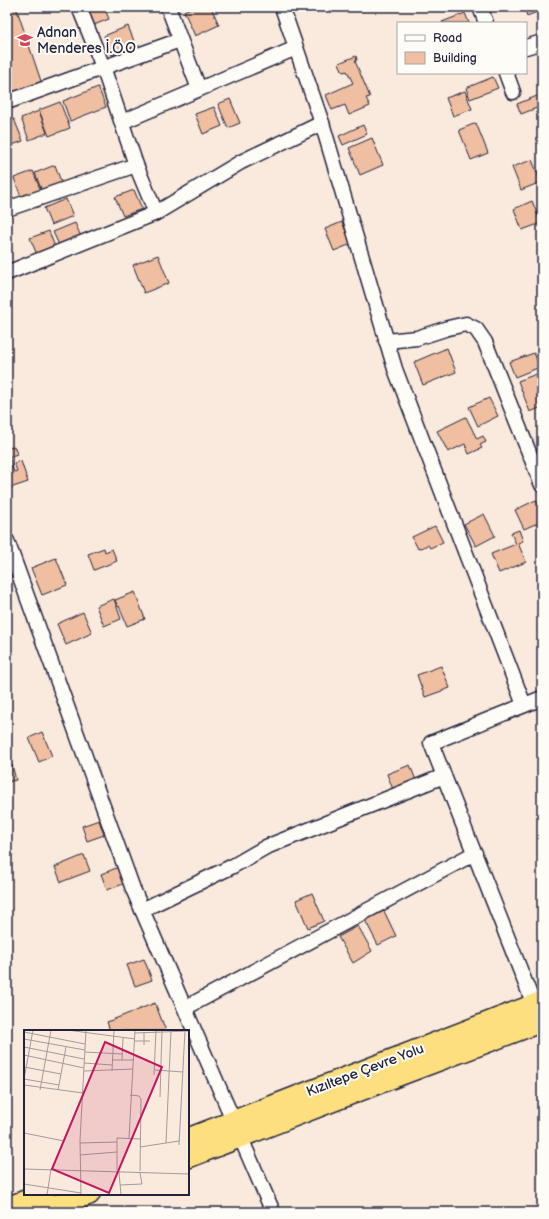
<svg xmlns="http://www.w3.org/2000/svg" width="549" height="1219" viewBox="0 0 549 1219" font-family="'Balsamiq Sans',sans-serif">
	<rect width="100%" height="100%" fill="#f9eadd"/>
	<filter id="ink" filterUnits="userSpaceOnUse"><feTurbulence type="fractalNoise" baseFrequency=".025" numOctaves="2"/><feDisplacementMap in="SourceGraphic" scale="8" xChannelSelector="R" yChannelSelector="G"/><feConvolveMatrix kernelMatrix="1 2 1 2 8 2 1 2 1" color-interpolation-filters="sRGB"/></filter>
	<g filter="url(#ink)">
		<g fill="#f0bfa1" stroke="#22223b">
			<polygon points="7,7 16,7 43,87 7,95"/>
			<polygon points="87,7 104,7 109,19 94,25"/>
			<polygon points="192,7 211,7 219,25 195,36 184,11"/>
			<polygon points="524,7 542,7 542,10 527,16"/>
			<polygon points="465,13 469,23 442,23 442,22"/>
			<polygon points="128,26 136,46 112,55 104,36"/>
			<polygon points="356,56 357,60 355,61 370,97 366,98 370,106 349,115 345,105 332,110 326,95 353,83 347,71 343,72 339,63"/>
			<polygon points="493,77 498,88 470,99 466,88"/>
			<polygon points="98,87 106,107 70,121 63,101"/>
			<polygon points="465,91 472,109 453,116 446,98"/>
			<polygon points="542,94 542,106 521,114 517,104"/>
			<polygon points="230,99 240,123 228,128 218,104"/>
			<polygon points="60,102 70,128 49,136 39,110"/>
			<polygon points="214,107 222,126 203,134 195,114"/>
			<polygon points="39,111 47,133 29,140 21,118"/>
			<polygon points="14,119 23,141 7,147 7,122"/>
			<polygon points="476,123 488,153 471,160 459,130"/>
			<polygon points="363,125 367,134 343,145 339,136"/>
			<polygon points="372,138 383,165 360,175 349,148"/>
			<polygon points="532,160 541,182 521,190 512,167"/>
			<polygon points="55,165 63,187 43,194 35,173"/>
			<polygon points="33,171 42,194 23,202 14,178"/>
			<polygon points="134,190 142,209 123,216 115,197"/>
			<polygon points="66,199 73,216 51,225 44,208"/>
			<polygon points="532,201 541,223 522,230 514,209"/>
			<polygon points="342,222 351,244 334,251 325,229"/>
			<polygon points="75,223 82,239 60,247 53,232"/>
			<polygon points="49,231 56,250 38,257 30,238"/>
			<polygon points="158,255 169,283 144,293 133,265"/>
			<polygon points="447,348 456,372 423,385 414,362"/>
			<polygon points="534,353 540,367 515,377 509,362"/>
			<polygon points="539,373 542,380 542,407 530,412 518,381"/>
			<polygon points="489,398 498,416 478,426 469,407"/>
			<polygon points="466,417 477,439 483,436 486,442 480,445 482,448 469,454 465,444 448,452 437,431"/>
			<polygon points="14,446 17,454 9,457 14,472 17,471 14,463 21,461 28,482 7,489 7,449"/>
			<polygon points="536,500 542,513 542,521 524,529 515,510"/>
			<polygon points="484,514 495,536 476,546 464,524"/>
			<polygon points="435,526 443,542 430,548 428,545 418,549 412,537"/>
			<polygon points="519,530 523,541 518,543 526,562 499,573 491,554 516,544 511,533"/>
			<polygon points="104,548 105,552 112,549 117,561 94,570 88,554"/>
			<polygon points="56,558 67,585 42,595 31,568"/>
			<polygon points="135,592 145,619 127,626 119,606 118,607 115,600"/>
			<polygon points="114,599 121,619 104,626 96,606"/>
			<polygon points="83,612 92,633 66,645 57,624"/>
			<polygon points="441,666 450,688 425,697 417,675"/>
			<polygon points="42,732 52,756 39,762 29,738"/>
			<polygon points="12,765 16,780 7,782 7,767"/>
			<polygon points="410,765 417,783 394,792 387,774"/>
			<polygon points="99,820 104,835 87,841 82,826"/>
			<polygon points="84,855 90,871 61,882 55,867"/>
			<polygon points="119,867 126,883 107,890 101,874"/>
			<polygon points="312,893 324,921 308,928 296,900"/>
			<polygon points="384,911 396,936 378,945 365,920"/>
			<polygon points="358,926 372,951 353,963 338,937"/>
			<polygon points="144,959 152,980 135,986 127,965"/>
			<polygon points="155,1003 166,1031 110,1031 107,1022"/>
		</g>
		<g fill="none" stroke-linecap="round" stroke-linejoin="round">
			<defs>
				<g id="minor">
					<polyline points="79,7 103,67 136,165 156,213"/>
					<polyline points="168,7 199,89"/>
					<polyline points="282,7 322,123 395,369 524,705"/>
					<polyline points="480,7 486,23"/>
					<polyline points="526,47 542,42"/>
					<polyline points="506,73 513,92"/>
					<polyline points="7,102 180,40"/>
					<polyline points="122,122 296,48"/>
					<polyline points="7,209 136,165"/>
					<polyline points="7,273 156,213 241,162 322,123"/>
					<polyline points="386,341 417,338 448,328 466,324 476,329 485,342 542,485"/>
					<polyline points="7,541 133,889 273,1212"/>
					<polyline points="142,910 233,866 266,847 444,776"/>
					<polyline points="534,1005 431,743 542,698"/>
					<polyline points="185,1008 475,853"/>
				</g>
				<g id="highway">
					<polyline points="188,1139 542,1002"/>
					<polyline points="188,1157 396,1076 542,1021"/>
					<polyline points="7,1208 44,1194"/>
					<polyline points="39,1212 89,1194"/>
				</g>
			</defs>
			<use href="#minor" stroke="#22223b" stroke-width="17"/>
			<use href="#highway" stroke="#22223b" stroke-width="24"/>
			<use href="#minor" stroke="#fdfcf7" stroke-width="14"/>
			<use href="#highway" stroke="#fddf80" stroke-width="21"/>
		</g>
	</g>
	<defs>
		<symbol id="school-bare" viewBox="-9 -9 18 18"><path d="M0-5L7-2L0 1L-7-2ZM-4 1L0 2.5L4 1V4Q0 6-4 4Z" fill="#d1495b" stroke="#fdfcf7" stroke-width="2.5" paint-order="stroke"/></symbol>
	</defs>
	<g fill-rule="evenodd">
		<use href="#school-bare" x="14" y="29" width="22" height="22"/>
	</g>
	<g text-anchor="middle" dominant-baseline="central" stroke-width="4" stroke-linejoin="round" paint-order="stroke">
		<g font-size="14" fill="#22223b" stroke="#fdfcf7" text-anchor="start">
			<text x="37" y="32">Adnan<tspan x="37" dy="16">Menderes İ.Ö.O</tspan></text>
		</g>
		<g font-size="14" fill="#22223b" stroke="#fdfcf7">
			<text transform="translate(365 1070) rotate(-21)">Kızıltepe Çevre Yolu</text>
		</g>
	</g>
	<g transform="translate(24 1030)">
		<rect width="165" height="165" fill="#f9eadd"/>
		<path fill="none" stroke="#a39a9c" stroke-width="1" d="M43 0 111 9M0 2 61 14M120 2V15M111 3 165 1M0 9 61 20M111 11H126M0 17 60 29M61 22 98 24M0 25 60 38M89 30H110M98 30 99 8M60 33 88 35M0 37 37 44M131 40 159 42M60 41 109 39M88 41 90 0M130 45 132 0M0 49 9 0M0 49 35 55M0 55 59 63M16 60 27 0M34 60 42 17M106 65 115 66 117 69 116 141M136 67 138 0M0 103 40 111M105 108 111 0M56 113 93 112M142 113 147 1M155 115 161 0M116 117 155 111M56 125 93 122M0 139 165 144M93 140V108L116 109M95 142 97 165M0 154 57 163M96 155 118 154 116 143M23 165 27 139M57 165 56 110 62 0"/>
		<path fill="#c2185b" fill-opacity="0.15" stroke="#c2185b" stroke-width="2" d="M81 12 138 37 85 163 28 139Z"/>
		<rect width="165" height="165" fill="none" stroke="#22223b" stroke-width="2"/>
	</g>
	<rect width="549" height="1219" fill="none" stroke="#fdfcf7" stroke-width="24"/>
	<rect x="12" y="12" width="525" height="1195" fill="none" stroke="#22223b" stroke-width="1.5" filter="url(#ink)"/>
	<rect x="397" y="22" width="130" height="52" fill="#fdfcf7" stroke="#a5a5ac"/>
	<rect x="405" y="35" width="20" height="6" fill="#fdfcf7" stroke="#a5a5ac"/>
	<text x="433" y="42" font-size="12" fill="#22223b">Road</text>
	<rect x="405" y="52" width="20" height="12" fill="#f0bfa1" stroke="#a5a5ac"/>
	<text x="433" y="62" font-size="12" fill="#22223b">Building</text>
</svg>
